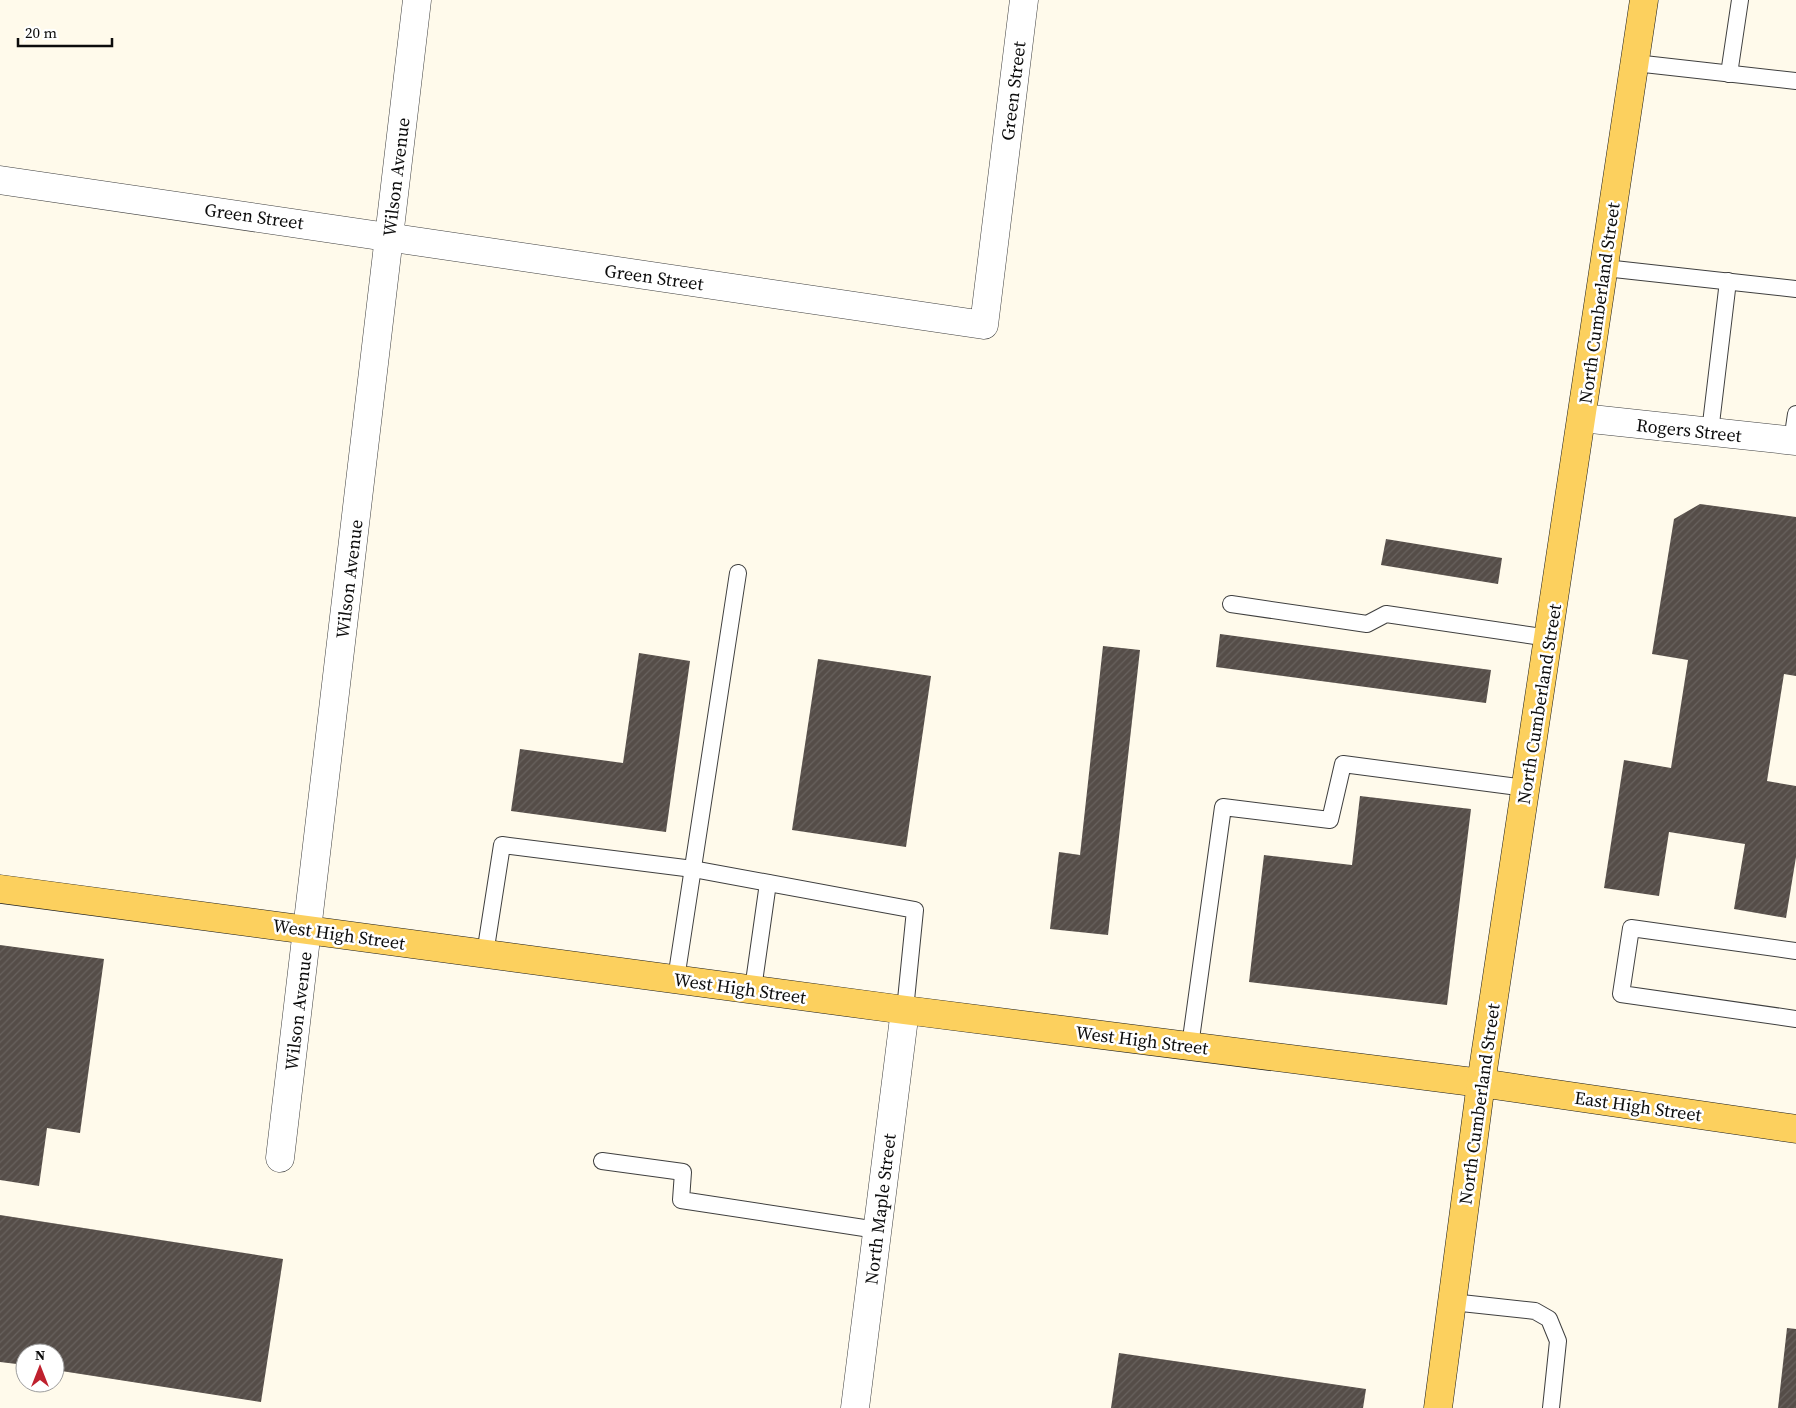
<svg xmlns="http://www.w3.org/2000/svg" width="1796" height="1408" viewBox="0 0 1796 1408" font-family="'Source Serif 4',serif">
	<defs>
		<pattern id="building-hatch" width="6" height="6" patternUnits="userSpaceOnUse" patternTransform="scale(1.25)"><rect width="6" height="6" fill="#554d48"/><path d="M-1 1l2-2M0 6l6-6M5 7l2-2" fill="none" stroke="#68625e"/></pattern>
	</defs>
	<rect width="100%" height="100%" fill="#fffaeb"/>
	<g fill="url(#building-hatch)">
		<polygon points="1700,504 1796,517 1796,676 1784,674 1767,781 1796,786 1796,857 1786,918 1734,909 1745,844 1669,832 1659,896 1604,888 1624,760 1671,768 1688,660 1652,654 1674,519"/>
		<polygon points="1386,539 1502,558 1498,584 1381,565"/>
		<polygon points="1220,634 1491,670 1486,703 1216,667"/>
		<polygon points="1103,646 1140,650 1108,935 1050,929 1059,852 1080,855"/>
		<polygon points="639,653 690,661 666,832 511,811 520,749 623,763"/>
		<polygon points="818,659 931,676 906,847 792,830"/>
		<polygon points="1360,796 1471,809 1447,1005 1249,982 1264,855 1352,865"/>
		<polygon points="0,945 104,959 80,1133 47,1128 39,1186 0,1180"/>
		<polygon points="0,1215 283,1259 261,1402 55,1370 55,1353 25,1353 25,1365 0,1362"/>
		<polygon points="1787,1328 1796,1329 1796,1408 1778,1408"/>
		<polygon points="1119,1353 1366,1389 1363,1408 1111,1408"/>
	</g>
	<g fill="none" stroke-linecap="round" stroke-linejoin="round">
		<defs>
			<g id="service">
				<polyline points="1635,63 1796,81"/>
				<polyline points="1729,74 1740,0"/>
				<polyline points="1605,268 1796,289"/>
				<polyline points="1710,432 1728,281"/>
				<polyline points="1792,441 1796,414"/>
				<polyline points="1231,604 1367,624 1386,614 1549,638"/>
				<polyline points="1796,951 1631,928 1621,994 1796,1019"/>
				<polyline points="485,954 502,845 693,869 915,910 905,1010"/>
				<polyline points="676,979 738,573"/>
				<polyline points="753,989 768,883"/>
				<polyline points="1190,1046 1223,807 1330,820 1343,764 1526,788"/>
				<polyline points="602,1161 683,1172 681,1200 877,1230"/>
				<polyline points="1452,1302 1535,1311 1549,1319 1558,1341 1551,1408"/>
			</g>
			<g id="minor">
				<polyline points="0,180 984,325 1024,0"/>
				<polyline points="1582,418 1796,441"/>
				<polyline points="280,1158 417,0"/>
				<polyline points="855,1408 905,1010"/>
			</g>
			<g id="primary">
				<polyline points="0,889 905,1010 1481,1083 1796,1129"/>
				<polyline points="1438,1408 1481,1083 1644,0"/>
			</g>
		</defs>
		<use href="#service" stroke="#3f3f3f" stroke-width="18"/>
		<use href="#minor" stroke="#3f3f3f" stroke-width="29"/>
		<use href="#primary" stroke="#1d1d1d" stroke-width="29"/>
		<use href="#service" stroke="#fff" stroke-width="16"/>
		<use href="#minor" stroke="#fff" stroke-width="28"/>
		<use href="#primary" stroke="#fcd05e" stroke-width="28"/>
	</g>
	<g text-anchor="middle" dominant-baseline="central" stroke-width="5" stroke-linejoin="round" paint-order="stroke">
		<g font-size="18" fill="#0c0c0c" stroke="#fff">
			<text transform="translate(1013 91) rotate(-83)">Green Street</text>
			<text transform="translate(396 177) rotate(-83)">Wilson Avenue</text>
			<text transform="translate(254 216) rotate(8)">Green Street</text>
			<text transform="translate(654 277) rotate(8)">Green Street</text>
			<text transform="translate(1599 303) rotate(-82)">North Cumberland Street</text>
			<text transform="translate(1689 430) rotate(6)">Rogers Street</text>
			<text transform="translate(349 579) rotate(-83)">Wilson Avenue</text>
			<text transform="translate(1539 704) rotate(-81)">North Cumberland Street</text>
			<text transform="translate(339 934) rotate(8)">West High Street</text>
			<text transform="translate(740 988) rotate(8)">West High Street</text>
			<text transform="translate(298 1011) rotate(-83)">Wilson Avenue</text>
			<text transform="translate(1142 1040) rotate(7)">West High Street</text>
			<text transform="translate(1479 1104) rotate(-82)">North Cumberland Street</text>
			<text transform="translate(1638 1106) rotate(8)">East High Street</text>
			<text transform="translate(880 1209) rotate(-83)">North Maple Street</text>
		</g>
	</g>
	<g transform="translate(40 1368)"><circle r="24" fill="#ffffff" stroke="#9e9e9e"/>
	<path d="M0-4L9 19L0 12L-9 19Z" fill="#bf212e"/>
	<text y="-8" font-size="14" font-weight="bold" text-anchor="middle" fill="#0c0c0c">N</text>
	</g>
	<path d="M18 38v8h94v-8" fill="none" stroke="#0c0c0c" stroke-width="2.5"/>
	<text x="25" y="38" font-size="15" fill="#0c0c0c" stroke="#ffffff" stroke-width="4" paint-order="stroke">20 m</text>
</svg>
